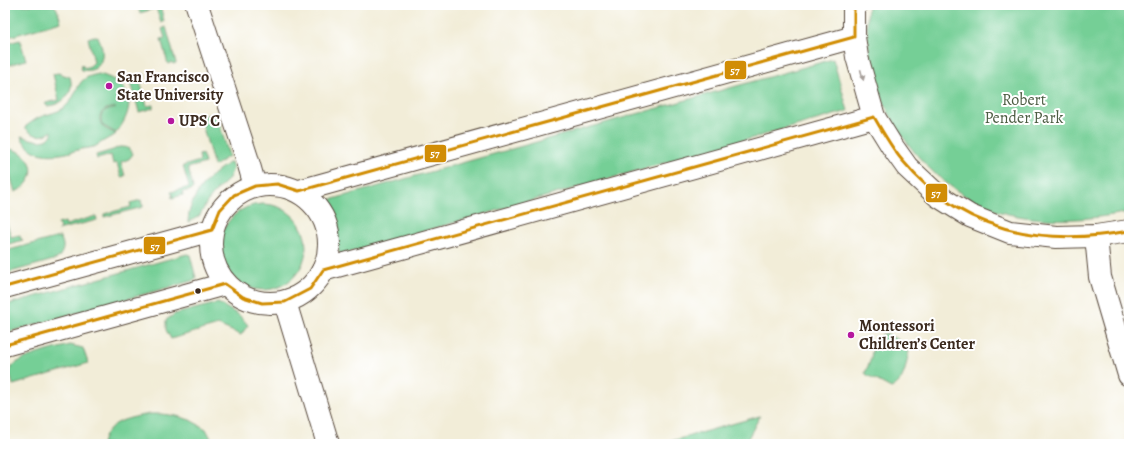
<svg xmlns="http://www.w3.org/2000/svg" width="1134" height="449" viewBox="0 0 1134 449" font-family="Alegreya,serif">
	<rect width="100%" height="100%" fill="#fff"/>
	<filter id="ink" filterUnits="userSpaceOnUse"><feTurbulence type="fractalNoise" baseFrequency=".025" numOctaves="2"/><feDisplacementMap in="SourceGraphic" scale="8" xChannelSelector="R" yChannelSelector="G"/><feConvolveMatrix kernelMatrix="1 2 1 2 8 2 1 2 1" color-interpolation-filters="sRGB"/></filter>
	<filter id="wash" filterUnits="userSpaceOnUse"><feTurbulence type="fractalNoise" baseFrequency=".012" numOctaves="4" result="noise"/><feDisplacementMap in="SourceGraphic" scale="16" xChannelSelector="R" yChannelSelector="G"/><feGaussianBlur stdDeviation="0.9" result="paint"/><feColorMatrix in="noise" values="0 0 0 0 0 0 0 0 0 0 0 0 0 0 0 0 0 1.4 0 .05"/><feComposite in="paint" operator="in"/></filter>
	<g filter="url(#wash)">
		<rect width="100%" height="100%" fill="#f2edd8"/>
		<g fill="#75cf96" stroke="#587c5a">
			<polygon points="11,5 54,5 57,9 61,22 5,38 5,15"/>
			<polygon points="137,5 160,5 164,21 161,23 156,8 140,13"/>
			<path d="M868 5H1129V212C1085 221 1034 224 991 209 979 205 967 197 956 190 897 150 861 77 868 5Z"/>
			<polygon points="166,27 176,63 173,64 172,62 168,64 161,39 165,38 162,29"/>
			<path d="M94 36 98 37C106 51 104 74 82 70L81 68 82 64 84 68 90 66 94 62 88 38Z"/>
			<polygon points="20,40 26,60 6,66 5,44"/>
			<polygon points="833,59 848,111 340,255 326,201"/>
			<path d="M58 73 70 77C75 93 63 105 47 106L45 104 46 103 59 100 53 74Z"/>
			<path d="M99 74C133 83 137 107 116 133L102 125C98 111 106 109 116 108 106 106 95 114 102 125 104 129 111 131 116 134L115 135C108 138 102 142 96 146 91 148 86 148 81 149 60 156 31 161 21 136 32 139 46 146 52 134V131C42 139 32 136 25 127 29 124 34 120 38 118 48 113 60 113 67 105 81 90 74 78 99 74Z"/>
			<polygon points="144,74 145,76 139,78 147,106 153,105 153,108 139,112 130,78"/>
			<polygon points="207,115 214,116 219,122 229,156 214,166 200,117"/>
			<path d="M119 147C126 147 130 147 133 154L129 159 121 162 125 176 121 177 117 163 113 164 111 155 97 159 96 155 113 150Z"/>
			<path d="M10 149C37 154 39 182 15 192L5 158V150Z"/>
			<polygon points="202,154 205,163 188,168 193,188 191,190 182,192 183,195 172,198 171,197 173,196 171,192 189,187 183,166 200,161 199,155"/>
			<path d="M231 162 233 169 228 180 217 190 207 202 200 215 193 220 188 222C189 196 209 174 231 162Z"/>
			<polygon points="141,200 142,205 143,205 143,207 104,217 104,214 131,207 130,203"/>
			<circle cx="263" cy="247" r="43"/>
			<polygon points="96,216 97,220 58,230 60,228 58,224 65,222 66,225"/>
			<polygon points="5,217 11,237 20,235 21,239 23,240 5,245"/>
			<path d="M59 237H60C65 245 64 252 57 259L7 273 5 272V251Z"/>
			<polygon points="187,254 190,255 196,278 195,280 5,333 5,305"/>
			<polygon points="218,303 239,315 248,325 241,335 218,325 171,339 166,330 166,320 175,314"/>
			<path d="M882 334H887L907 345 909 351C906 364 905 382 891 388L867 375 865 373 871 359 872 351Z"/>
			<path d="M70 345 83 348 88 363 13 385C12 380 9 374 10 370 14 357 57 349 70 345Z"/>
			<path d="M150 414H162L177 416 190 420 206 429 214 444H102C107 420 130 418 150 414Z"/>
			<polygon points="760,416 745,444 661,444"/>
		</g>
	</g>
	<g filter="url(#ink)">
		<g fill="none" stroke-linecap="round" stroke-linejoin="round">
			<defs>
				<g id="minor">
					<polyline points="197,5 247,158 255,186"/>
					<polyline points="854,5 854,37 857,57 874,117 892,146 907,167 938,196 970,216 1010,232 1056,237 1096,236 1129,231"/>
					<circle cx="270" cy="244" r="59"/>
					<polyline points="299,191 854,37"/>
					<polyline points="1096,236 1100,277 1129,375"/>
					<polyline points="323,270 874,117"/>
					<polyline points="5,287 212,230"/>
					<polyline points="285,302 328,444"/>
					<polyline points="5,345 225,284"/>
				</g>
			</defs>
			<use href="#minor" stroke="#56473a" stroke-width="24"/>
			<use href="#minor" stroke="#fff" stroke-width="22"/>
			<defs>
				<g id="bus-1">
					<polyline points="5,287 212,230 220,210 234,195 255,186 277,184 299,191 854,37 854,5"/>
					<path d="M5 345 225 284 243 297 262 303 285 302 310 289 323 270 874 117C883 132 891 147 902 160 961 232 1041 247 1129 231"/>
				</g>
			</defs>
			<use href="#bus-1" stroke="#fff" stroke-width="6"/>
			<use href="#bus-1" stroke="#d18d06" stroke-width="3"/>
		</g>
		<defs><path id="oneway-solid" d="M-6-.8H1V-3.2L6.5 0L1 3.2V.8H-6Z"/></defs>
		<use fill="#a79f9a" href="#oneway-solid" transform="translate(862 75) rotate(75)"/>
	</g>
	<g fill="#b5179e" stroke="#fff" stroke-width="1.5">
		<circle cx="109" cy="86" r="4"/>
		<circle cx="171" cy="121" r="4"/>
		<circle cx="851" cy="335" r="4"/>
	</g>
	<circle fill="#3b2a1e" stroke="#fff" stroke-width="1.5" cx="198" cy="291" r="3.5"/>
	<g text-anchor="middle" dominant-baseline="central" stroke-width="4" stroke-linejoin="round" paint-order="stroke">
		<g font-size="16" font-weight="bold" fill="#3b2a1e" stroke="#fff" text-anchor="start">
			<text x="117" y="77">San Francisco<tspan x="117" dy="18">State University</tspan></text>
			<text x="179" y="121">UPS C</text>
			<text x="859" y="326">Montessori<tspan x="859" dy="18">Children’s Center</tspan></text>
		</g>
		<g font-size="16" fill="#4c5c42" stroke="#fff">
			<text x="1024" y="100">Robert<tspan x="1024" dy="18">Pender Park</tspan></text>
		</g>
	</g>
	<g stroke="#fff" stroke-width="1.5">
		<rect x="724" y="60" width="23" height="20" rx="4" fill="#d18d06"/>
		<rect x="424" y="144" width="23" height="19" rx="4" fill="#d18d06"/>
		<rect x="925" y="183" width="23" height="20" rx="4" fill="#d18d06"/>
		<rect x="143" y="236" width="23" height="19" rx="4" fill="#d18d06"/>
	</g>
	<g font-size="11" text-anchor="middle" font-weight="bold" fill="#fff">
		<text x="735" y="74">57</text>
		<text x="435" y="157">57</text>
		<text x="936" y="197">57</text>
		<text x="155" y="250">57</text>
	</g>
	<rect width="1134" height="449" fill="none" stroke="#fff" stroke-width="20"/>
</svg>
